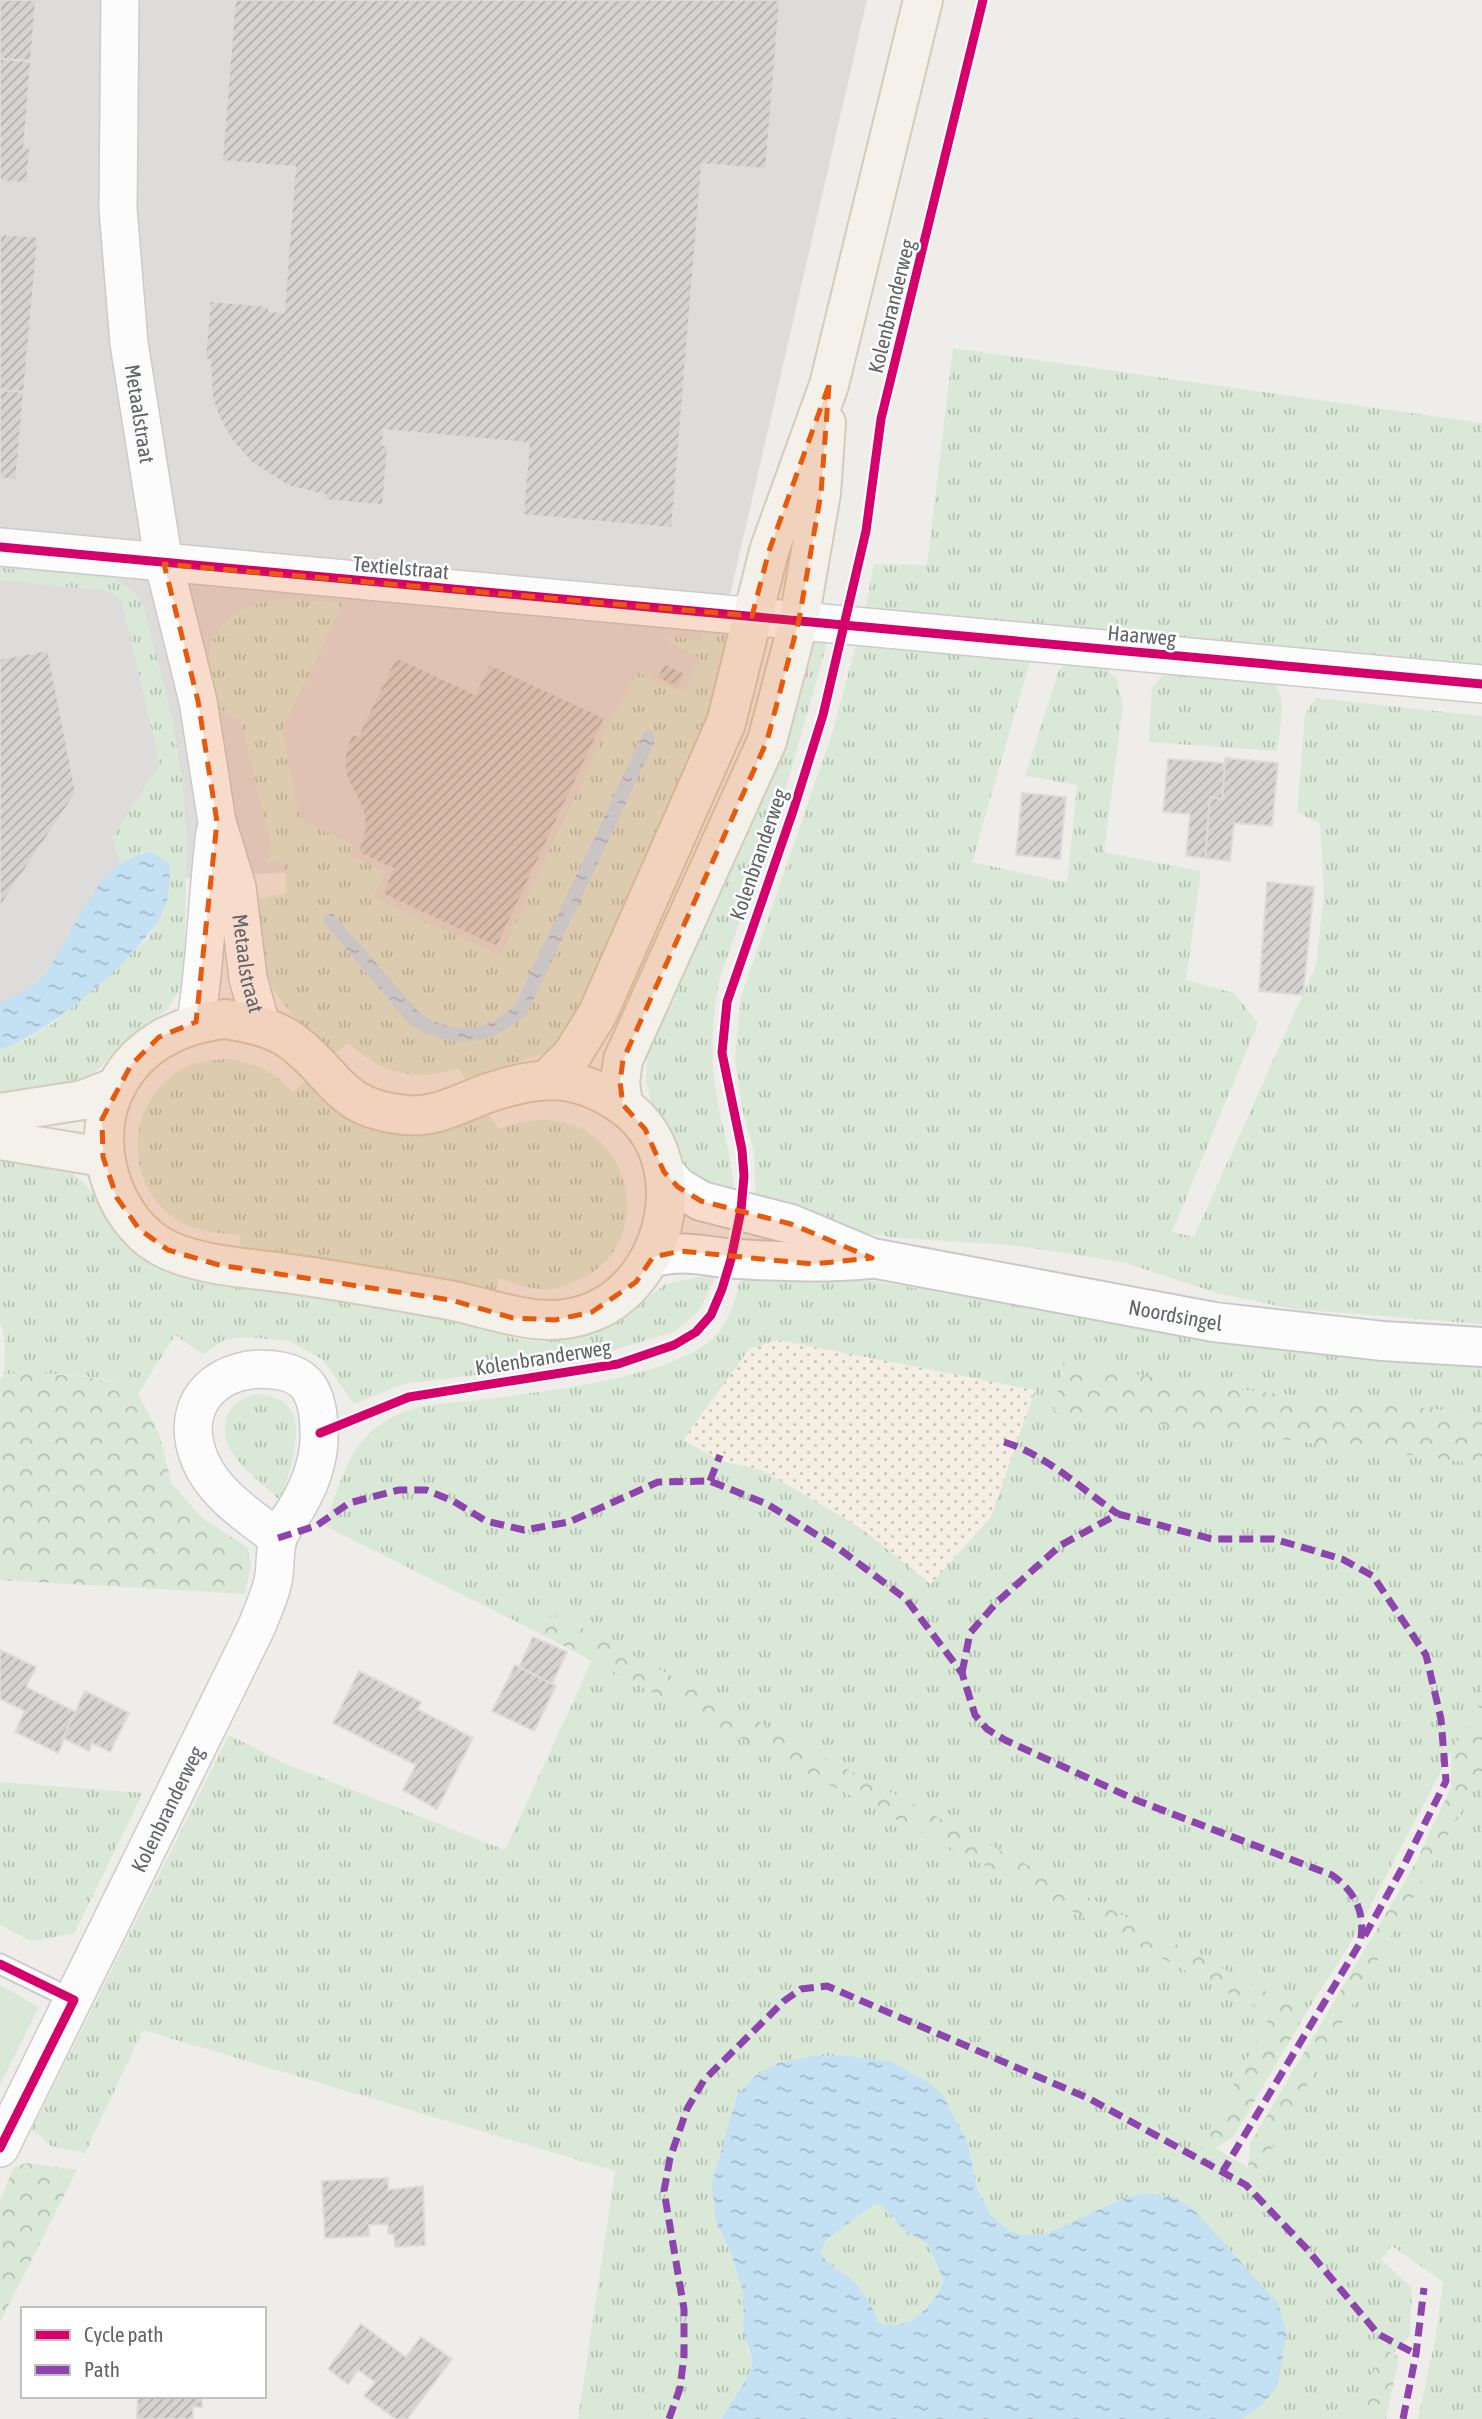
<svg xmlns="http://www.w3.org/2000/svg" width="1482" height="2419" viewBox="0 0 1482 2419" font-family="'Asap Condensed',sans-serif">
	<defs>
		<pattern id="grass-tufts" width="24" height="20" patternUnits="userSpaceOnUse" patternTransform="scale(1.75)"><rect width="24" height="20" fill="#dae8d7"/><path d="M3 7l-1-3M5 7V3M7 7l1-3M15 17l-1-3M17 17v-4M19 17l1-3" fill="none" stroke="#b4c0b2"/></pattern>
		<pattern id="forest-crowns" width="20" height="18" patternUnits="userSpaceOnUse" patternTransform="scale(1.75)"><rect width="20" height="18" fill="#dae8d7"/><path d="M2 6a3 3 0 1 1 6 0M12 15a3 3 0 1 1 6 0" fill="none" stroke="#b4c0b2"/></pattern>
		<pattern id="sand-dots" width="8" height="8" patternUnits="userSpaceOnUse" patternTransform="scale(1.75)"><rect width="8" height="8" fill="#f4efe2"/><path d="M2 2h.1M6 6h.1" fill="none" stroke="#c9c5bb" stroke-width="1.8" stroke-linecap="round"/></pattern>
		<pattern id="water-ripples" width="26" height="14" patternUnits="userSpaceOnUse" patternTransform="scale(1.75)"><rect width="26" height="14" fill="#c4e0f3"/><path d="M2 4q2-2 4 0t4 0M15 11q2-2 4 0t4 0" fill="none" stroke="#a3b9c9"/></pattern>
		<pattern id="building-hatch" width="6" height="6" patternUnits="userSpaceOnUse" patternTransform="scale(1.75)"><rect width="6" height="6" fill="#d6d4d3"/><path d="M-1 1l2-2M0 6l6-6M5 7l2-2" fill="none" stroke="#b1b0af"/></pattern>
	</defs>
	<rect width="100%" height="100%" fill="#efedea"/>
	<polygon fill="#dedcdb" points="0,0 867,0 731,591 691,712 526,998 290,872 144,881 0,1021"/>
	<g fill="url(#grass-tufts)" fill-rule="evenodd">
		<polygon points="953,348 1482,423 1482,671 865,610 874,564 927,565"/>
		<polygon points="0,568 114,578 134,592 143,604 173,723 182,781 187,837 184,982 168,1009 134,1034 92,1075 81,1082 48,1090 0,1092 0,1049 28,1039 55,1022 147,939 164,910 139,854 120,864 112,837 160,764 122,602 108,591 0,580"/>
		<path d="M284 599 343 603 282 729 300 820 354 845 350 855 385 872 373 897 500 956 613 716 638 673 683 692 700 658 666 640 668 636 701 640 705 626 737 630 715 720 575 1026 548 1053 499 1068 467 1083 459 1068C416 1082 382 1075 349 1043L333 1054C323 1042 312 1034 301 1023 258 981 261 956 258 899L287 893 283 860 268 862 272 851 241 723 215 705C213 693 208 680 208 668 207 624 245 601 284 599ZM650 730 513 1027C476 1047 443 1047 408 1023L323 919 419 1012C454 1036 483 1035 515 1005L644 732Z"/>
		<path d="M805 636 828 640 780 809 720 977C713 1013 710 1048 715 1085 720 1123 733 1157 734 1196L730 1198 683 1169 653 1111 646 1079 649 1033Z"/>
		<polygon points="858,638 1030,661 972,862 1067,883 1077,785 1025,776 1059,670 1066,665 1106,668 1116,678 1123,705 1104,852 1201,871 1186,980 1234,993 1258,1023 1172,1232 1194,1237 1316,965 1324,894 1320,824 1297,812 1305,714 1316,698 1482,716 1482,1324 1294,1309 1220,1294 1129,1264 1099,1258 1011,1245 897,1238 854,1231 756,1203 754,1152 742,1108 735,1058 741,997 832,734"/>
		<path d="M1168 670 1270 679C1290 694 1279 729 1277 751L1149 742 1152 687Z"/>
		<path d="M232 1059C258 1064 274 1073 293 1092L308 1078C334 1094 365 1120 392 1132 421 1144 462 1127 488 1114L499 1129C624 1081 673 1241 576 1281 565 1286 552 1291 540 1289 526 1288 512 1282 499 1278L493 1298 239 1249 241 1235C218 1233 193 1232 174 1218 121 1180 127 1099 184 1068 199 1060 215 1060 232 1059Z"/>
		<path d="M0 1157C26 1161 55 1161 77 1177 89 1185 98 1203 106 1215 135 1256 176 1285 228 1280L472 1323 517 1339 543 1342 590 1334 611 1324 666 1284 713 1274 715 1279 698 1312 675 1331 660 1336 615 1350 525 1369 403 1384 354 1404 322 1359 289 1341 246 1337 224 1340 203 1354 175 1335 138 1394C110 1371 40 1373 4 1374L5 1338 0 1322Z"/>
		<path d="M746 1279C791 1286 835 1277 880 1282L1207 1339 1482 1367V1414L1231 1389 1063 1364 1055 1411 1482 1464V1700L1451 1752 1353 1939 1306 2013 559 1617 544 1619 535 1631 325 1526C346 1467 352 1427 418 1407 490 1397 660 1386 712 1339 728 1324 735 1303 739 1282Z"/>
		<path d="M257 1394C319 1398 290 1460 283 1498H277C257 1477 217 1453 226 1420 230 1404 242 1398 257 1394Z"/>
		<polygon points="592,1660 1265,2012 1268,2020 1200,2147 1210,2152 1215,2148 1257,2173 1482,1775 1482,2419 1418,2419 1436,2335 1443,2282 1392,2246 1381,2259 1412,2288 1410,2336 1393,2353 1379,2347 1364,2419 1242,2419 1261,2406 1144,2193 1124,2198 1046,2234 1023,2235 1010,2231 991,2215 977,2187 968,2144 943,2095 890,2061 849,2056 811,2056 778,2063 755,2076 737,2096 721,2159 716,2222 732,2256 743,2292 747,2349 753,2362 749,2375 721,2419 578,2419 615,2171 143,2030 85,2153 51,2146 32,2129 229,1735 284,1763 505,1850"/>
		<polygon points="0,1782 143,1793 74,1934 31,1941 0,1925"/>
		<path d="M875 2204 883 2206 905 2231 928 2244 944 2281C931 2306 909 2335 878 2322 872 2304 861 2286 845 2275 835 2267 825 2265 821 2251L827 2239Z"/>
	</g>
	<g fill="url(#forest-crowns)">
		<polygon points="1063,1363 1231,1389 1482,1414 1482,1464 1054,1411"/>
		<polygon points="40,1373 88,1377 129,1386 138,1394 159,1434 172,1484 203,1519 247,1547 251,1564 245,1594 0,1580 0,1381 4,1374"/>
		<polygon points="559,1616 1306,2013 1234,2136 1210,2152 1200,2147 1268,2020 1265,2012 535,1631 544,1619"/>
		<polygon points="1482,1700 1482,1775 1257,2174 1248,2168 1250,2144 1415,1864 1451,1787 1451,1752"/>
		<polygon points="27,2163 77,2170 0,2322 0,2200 14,2167"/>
		<polygon points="1379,2346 1399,2357 1386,2419 1364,2419"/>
	</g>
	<polygon fill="url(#sand-dots)" points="778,1340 1035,1390 991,1517 931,1584 859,1527 762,1470 718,1460 683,1440 749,1349"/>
	<polygon fill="#dae8d7" points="0,1985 39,2007 0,2085"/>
	<g fill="url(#water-ripples)" fill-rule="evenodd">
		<path d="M653 731 655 741 527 1014C492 1047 448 1051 408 1023L325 924 323 919 327 914H333L419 1012C452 1035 485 1034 515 1005L644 732Z"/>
		<path d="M151 852 170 864C170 880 170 897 163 912 142 954 46 1038 0 1049V1004C14 996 30 990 41 978 78 938 88 863 151 852Z"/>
		<path d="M811 2056H849L890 2061 929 2083 943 2095 968 2144 977 2188 991 2215 1010 2231 1023 2235 1046 2234 1124 2198 1144 2193 1176 2198 1193 2209 1278 2303 1287 2334 1277 2387 1261 2406 1242 2419H721L749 2375 753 2362 744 2334 743 2292 732 2256 716 2222 712 2183 737 2096 755 2076 778 2063ZM875 2204 883 2206 905 2231 928 2244 944 2281C932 2306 909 2335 878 2322 872 2304 861 2286 846 2275 835 2267 825 2265 821 2251L827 2239Z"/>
	</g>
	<g fill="url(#building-hatch)" stroke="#dedcd9" stroke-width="2">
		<polygon points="0,0 36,0 31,61 0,59"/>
		<polygon points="235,0 780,0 766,169 702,164 672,528 523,515 529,443 384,430 383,445 388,445 383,505 324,500 325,495 288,486 251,462 233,442 219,418 212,397 210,360 205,360 210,301 269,306 269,311 284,312 295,167 222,161"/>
		<polygon points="0,59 31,61 24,147 30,148 27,183 0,181"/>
		<polygon points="0,234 38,237 24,392 0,390"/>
		<polygon points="0,390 24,392 16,480 0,478"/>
		<polygon points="48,650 76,793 0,907 0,659"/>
		<polygon points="396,657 475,694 489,664 605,718 497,947 382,894 393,869 358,852 365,829 363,810 345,774 345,752 352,733 358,736"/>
		<polygon points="664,663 685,673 678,688 657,678"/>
		<polygon points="1225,758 1278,763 1272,826 1234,823 1230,861 1205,858 1210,797 1222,799"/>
		<polygon points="1168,759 1225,763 1222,799 1210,797 1205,858 1186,856 1190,814 1163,812"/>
		<polygon points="1022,793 1066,797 1060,859 1016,855"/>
		<polygon points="1267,882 1314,887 1303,995 1259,991"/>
		<polygon points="533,1637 567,1652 552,1684 519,1667"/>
		<polygon points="0,1650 36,1667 26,1687 76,1712 58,1753 15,1732 25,1711 0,1699"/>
		<polygon points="515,1665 556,1686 534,1731 492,1711"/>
		<polygon points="359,1671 421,1702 417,1709 473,1738 437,1809 403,1790 416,1765 333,1723"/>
		<polygon points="85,1691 129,1713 110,1752 92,1743 89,1751 63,1738"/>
		<polygon points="388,2178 388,2190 423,2186 425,2245 395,2247 394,2234 388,2234 388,2224 369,2225 369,2236 325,2238 322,2181"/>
		<polygon points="361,2324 406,2357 421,2337 452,2359 407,2419 396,2419 364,2396 375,2382 358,2370 348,2384 328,2369"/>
		<polygon points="138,2396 202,2396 202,2407 193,2407 193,2419 137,2419"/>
	</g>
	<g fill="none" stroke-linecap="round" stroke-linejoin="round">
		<defs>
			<polyline id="service" points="0,1964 74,2000"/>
			<g id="minor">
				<path id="s1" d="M120 0 118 209 129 343 164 564 198 701 217 822 237 887 248 978 261 1025"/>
				<polyline points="0,547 1482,684"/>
				<path d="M196 1022C206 960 207 896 215 833"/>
				<path id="s2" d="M0 2148 257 1626C262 1612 270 1596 273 1581 276 1568 274 1552 278 1539 281 1528 292 1517 297 1507 310 1485 320 1458 319 1432 319 1416 317 1399 308 1386 301 1377 291 1373 281 1371 223 1360 175 1400 200 1460 213 1493 251 1518 278 1538"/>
			</g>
			<g id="secondary">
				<path id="s3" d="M664 1172 678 1187 701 1201 791 1224 872 1258 1214 1322 1383 1341 1482 1347"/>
				<path d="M653 1257C689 1249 703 1257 739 1259 783 1262 825 1263 869 1259"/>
			</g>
			<g id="primary">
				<path d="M225 1019C249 1023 273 1027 293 1042 339 1077 337 1108 405 1115 437 1118 459 1103 488 1093 538 1076 574 1073 619 1103 697 1153 671 1280 592 1312 540 1333 493 1307 443 1299 392 1290 342 1281 292 1274 251 1268 208 1267 170 1251 115 1227 90 1149 112 1096 132 1048 175 1025 225 1019Z"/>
				<polyline points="549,1078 572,1055 598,1013 726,723 769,551 829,385 923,0"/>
				<polyline points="623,1105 620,1082 623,1060 767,741 799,620 821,493 826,423"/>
				<polyline points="0,1113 83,1100 116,1087"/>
				<polyline points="0,1140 103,1157"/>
			</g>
		</defs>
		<use href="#service" stroke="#cbcbca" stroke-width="23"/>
		<use href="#minor" stroke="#cbcbca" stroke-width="40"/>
		<use href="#secondary" stroke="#c9c9c9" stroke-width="42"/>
		<use href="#primary" stroke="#d4ccbb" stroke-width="42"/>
		<use href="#service" stroke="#fdfcfc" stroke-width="19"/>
		<use href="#minor" stroke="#fdfcfc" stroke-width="37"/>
		<use href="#secondary" stroke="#fdfcfc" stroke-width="38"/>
		<use href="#primary" stroke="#f3f1ea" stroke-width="38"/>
		<g stroke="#8e44ad" stroke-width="7" stroke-dasharray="14 7" stroke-linecap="butt">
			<path d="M1004 1442C1047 1455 1081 1489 1118 1514"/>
			<polyline points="710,1481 720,1455"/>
			<path d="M278 1538 316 1526 349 1503 399 1490H426L453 1501 486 1521 524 1530 569 1522 658 1482 710 1481 767 1504 838 1548 906 1599 962 1673 975 1715 987 1729 1005 1740 1136 1800 1332 1875C1356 1892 1366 1914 1360 1943L1223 2171"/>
			<polyline points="962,1673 970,1633 997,1602 1061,1545 1118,1514 1212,1539 1274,1539 1342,1559 1373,1576 1426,1655 1441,1719 1446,1781 1405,1863 1364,1937"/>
			<polyline points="669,2419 680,2388 684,2356 684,2309 664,2191 670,2158 687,2109 704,2080 784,2001 801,1989 827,1986 1090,2099 1246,2185 1306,2248 1378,2334 1416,2354"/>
			<polyline points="1403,2419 1416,2354 1424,2288"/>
		</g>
		<defs>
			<g id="cycleway">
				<polyline points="0,547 1482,684"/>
				<polyline points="320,1433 409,1397 618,1364 674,1345 696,1332 711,1315 722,1289 731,1259 741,1210 744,1176 742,1150 722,1053 727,1002 793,811 823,715 866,531 881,419 983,0"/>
				<polyline points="0,1964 74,2000 0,2148"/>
			</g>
		</defs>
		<use href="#cycleway" stroke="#fff" stroke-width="13"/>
		<use href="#cycleway" stroke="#d6006c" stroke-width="9"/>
	</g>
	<path fill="#e8590c" fill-opacity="0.2" stroke="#e8590c" stroke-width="5" stroke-dasharray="14 9" stroke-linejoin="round" d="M829 385 821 493 799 620 767 741 623 1060 620 1082 623 1105 645 1129 664 1172 678 1187 701 1201 791 1224 872 1258 813 1264 681 1251 653 1257 636 1282 592 1312 555 1320 513 1318 451 1300 219 1265 168 1250 139 1229 117 1198 103 1157 102 1119 131 1065 159 1037 196 1022 217 822 198 701 164 564 752 616 769 551Z"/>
	<g text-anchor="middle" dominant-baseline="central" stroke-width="5" stroke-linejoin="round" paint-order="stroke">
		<g font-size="21" fill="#606367" stroke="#fff">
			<text transform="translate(891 306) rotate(-76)">Kolenbranderweg</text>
			<text stroke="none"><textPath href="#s1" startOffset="415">Metaalstraat</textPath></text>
			<text transform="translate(401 567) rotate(5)">Textielstraat</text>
			<text transform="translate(1142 635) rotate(5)">Haarweg</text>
			<text transform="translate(758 854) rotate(-71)">Kolenbranderweg</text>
			<text stroke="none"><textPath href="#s1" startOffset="976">Metaalstraat</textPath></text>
			<text stroke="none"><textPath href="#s3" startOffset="537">Noordsingel</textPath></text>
			<text transform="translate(543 1357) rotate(-9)">Kolenbranderweg</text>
			<text stroke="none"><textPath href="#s2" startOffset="378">Kolenbranderweg</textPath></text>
		</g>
	</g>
	<rect x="21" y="2307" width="245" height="91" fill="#ffffff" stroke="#bfc1c2" stroke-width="2"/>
	<rect x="35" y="2330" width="35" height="10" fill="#d6006c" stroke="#bfc1c2" stroke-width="2"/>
	<text x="84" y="2342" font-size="21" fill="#606367">Cycle path</text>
	<rect x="35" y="2365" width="35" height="10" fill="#8e44ad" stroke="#bfc1c2" stroke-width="2"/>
	<text x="84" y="2377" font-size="21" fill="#606367">Path</text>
</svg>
